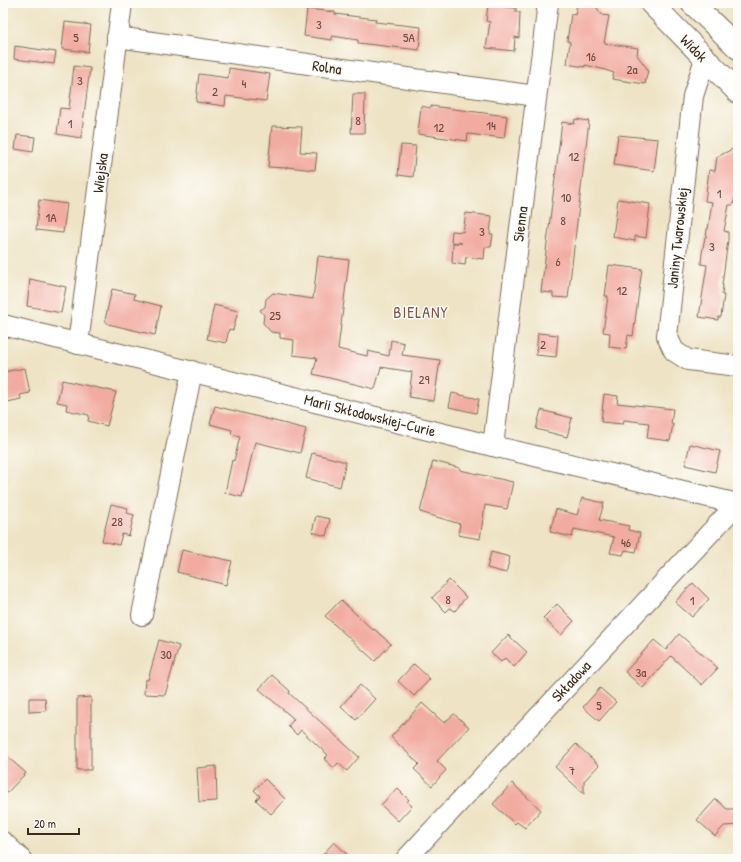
<svg xmlns="http://www.w3.org/2000/svg" width="741" height="862" viewBox="0 0 741 862" font-family="'Patrick Hand',sans-serif">
	<rect width="100%" height="100%" fill="#fdfcf7"/>
	<filter id="ink" filterUnits="userSpaceOnUse"><feTurbulence type="fractalNoise" baseFrequency=".025" numOctaves="2"/><feDisplacementMap in="SourceGraphic" scale="8" xChannelSelector="R" yChannelSelector="G"/><feConvolveMatrix kernelMatrix="1 2 1 2 8 2 1 2 1" color-interpolation-filters="sRGB"/></filter>
	<filter id="wash" filterUnits="userSpaceOnUse"><feTurbulence type="fractalNoise" baseFrequency=".012" numOctaves="4" result="noise"/><feDisplacementMap in="SourceGraphic" scale="16" xChannelSelector="R" yChannelSelector="G"/><feGaussianBlur stdDeviation="0.9" result="paint"/><feColorMatrix in="noise" values="0 0 0 0 0 0 0 0 0 0 0 0 0 0 0 0 0 1.4 0 .05"/><feComposite in="paint" operator="in"/></filter>
	<g filter="url(#wash)">
		<rect width="100%" height="100%" fill="#eee3c5"/>
		<g id="blocks">
			<g fill="#f2aba1">
				<polygon points="577,3 594,4 602,15 609,16 604,43 638,48 637,55 648,70 645,84 612,79 614,73 602,69 585,65 585,67 567,64 570,42 567,41 571,14 575,15"/>
				<polygon points="488,5 516,8 516,12 520,12 519,38 515,37 514,51 486,48 490,22 486,21"/>
				<polygon points="307,9 335,12 335,14 376,19 375,22 421,27 419,50 358,43 358,40 332,36 332,40 304,36"/>
				<polygon points="65,22 91,25 88,52 62,49"/>
				<polygon points="15,46 56,52 54,64 14,59"/>
				<polygon points="74,66 90,68 81,138 57,134 60,108 69,109"/>
				<polygon points="229,68 270,74 266,101 226,96 225,106 196,102 199,74 228,78"/>
				<polygon points="353,94 365,94 364,133 351,133"/>
				<polygon points="421,106 431,108 431,106 507,116 504,138 468,134 467,141 418,134"/>
				<polygon points="575,119 589,121 568,298 553,297 553,293 541,292 562,122 574,124"/>
				<polygon points="272,126 302,127 300,152 317,153 315,170 287,167 287,168 268,167"/>
				<polygon points="17,135 35,137 33,152 15,149"/>
				<polygon points="618,135 658,139 654,171 614,165"/>
				<polygon points="401,145 416,146 413,177 398,175"/>
				<polygon points="738,146 738,198 735,197 733,205 729,205 724,231 728,232 728,240 722,285 723,285 722,295 724,295 721,317 718,317 718,320 699,317 707,265 701,264 702,253 705,237 706,237 707,229 708,229 712,202 705,201 709,170 715,171 717,157"/>
				<polygon points="618,199 650,204 646,238 635,236 635,241 613,237"/>
				<polygon points="39,200 67,204 63,233 36,230"/>
				<polygon points="466,213 492,216 490,234 493,234 491,247 485,247 484,259 466,257 465,265 452,263 453,243 462,243 451,242 452,231 463,232"/>
				<polygon points="318,256 349,260 338,349 367,356 368,351 389,356 391,340 404,343 402,355 440,360 434,401 409,397 412,372 381,367 375,389 313,374 317,358 293,355 294,340 280,338 280,333 271,332 263,323 264,315 260,310 265,307 266,299 273,293 313,299"/>
				<polygon points="609,265 642,269 633,336 628,335 626,349 609,347 610,333 603,332 608,296 605,296"/>
				<polygon points="30,279 66,287 61,313 27,306"/>
				<polygon points="112,289 135,294 134,299 161,306 155,335 108,324 105,320"/>
				<polygon points="214,305 238,311 233,330 229,329 226,343 207,339"/>
				<polygon points="538,333 558,335 556,357 536,355"/>
				<polygon points="25,368 30,393 20,395 21,399 3,403 3,372"/>
				<polygon points="62,380 116,392 107,426 88,421 89,415 66,410 67,404 57,402"/>
				<polygon points="452,393 479,399 476,413 449,407"/>
				<polygon points="604,394 618,396 617,403 673,409 671,424 673,424 670,441 647,438 649,423 624,420 623,424 601,422"/>
				<polygon points="215,406 306,429 300,453 255,442 242,497 225,493 232,460 234,461 240,436 231,434 232,430 210,424"/>
				<polygon points="541,410 572,418 567,437 536,429"/>
				<polygon points="690,444 720,451 715,472 685,465"/>
				<polygon points="312,453 346,462 340,487 306,478"/>
				<polygon points="433,461 460,468 460,470 513,482 507,509 485,505 480,539 458,535 460,524 420,512"/>
				<polygon points="582,498 604,503 599,520 629,526 628,530 640,533 636,552 625,550 623,555 610,553 614,537 574,529 572,537 550,532 556,509 577,515"/>
				<polygon points="111,504 128,508 127,513 134,515 129,536 122,534 119,545 102,541"/>
				<polygon points="316,516 330,519 326,536 312,532"/>
				<polygon points="182,550 232,561 226,585 177,572"/>
				<polygon points="491,552 510,557 506,573 487,568"/>
				<polygon points="449,580 466,597 455,611 450,608 446,612 432,598"/>
				<polygon points="693,583 709,599 692,617 675,602"/>
				<polygon points="341,600 373,630 374,629 391,644 375,661 325,616"/>
				<polygon points="557,604 574,621 561,635 543,618"/>
				<polygon points="679,634 718,668 702,685 671,656 643,688 625,672 654,640 666,650"/>
				<polygon points="508,635 527,652 514,667 505,658 501,662 491,653"/>
				<polygon points="159,640 179,646 165,695 144,694 145,680 148,680"/>
				<polygon points="414,664 430,679 414,696 398,681"/>
				<polygon points="272,675 290,691 289,693 359,757 347,771 338,763 334,768 324,759 328,755 301,730 297,735 288,726 294,719 259,689"/>
				<polygon points="360,685 375,699 356,720 341,706"/>
				<polygon points="600,688 616,702 599,721 583,707"/>
				<polygon points="91,697 91,770 77,770 77,698"/>
				<polygon points="29,698 45,698 46,711 29,712"/>
				<polygon points="422,703 444,723 454,714 469,727 437,761 446,770 432,786 414,769 419,764 391,737"/>
				<polygon points="576,744 599,765 584,781 584,794 555,767"/>
				<polygon points="3,753 26,773 3,797"/>
				<polygon points="216,766 217,801 199,802 197,768"/>
				<polygon points="265,779 285,799 271,814 256,800 260,796 254,790"/>
				<polygon points="512,783 541,810 525,828 517,822 515,824 493,804"/>
				<polygon points="397,788 409,800 407,802 412,806 398,821 381,805"/>
				<polygon points="716,799 727,809 738,809 738,825 724,826 715,836 697,820"/>
				<polygon points="334,842 352,859 319,859"/>
			</g>
		</g>
	</g>
	<g filter="url(#ink)">
		<use href="#blocks" fill-opacity="0" stroke="#7a6b58" stroke-width="1"/>
		<g fill="none" stroke-linecap="round" stroke-linejoin="round">
			<defs>
				<g id="minor">
					<polyline points="117,37 536,96"/>
					<polyline points="705,59 693,96 667,336 674,351 688,360 738,366"/>
					<polyline points="3,325 493,446 738,504"/>
					<polyline points="78,344 122,3"/>
					<polyline points="493,446 548,3"/>
					<polyline points="142,615 192,371"/>
					<polyline points="3,842 21,859"/>
					<polyline points="406,859 737,504"/>
				</g>
				<g id="major">
					<polyline points="651,3 738,92"/>
					<polyline points="692,3 738,48"/>
				</g>
			</defs>
			<use href="#minor" stroke="#7a6b58" stroke-width="22"/>
			<use href="#major" stroke="#7a6b58" stroke-width="24"/>
			<use href="#minor" stroke="#fff" stroke-width="20"/>
			<use href="#major" stroke="#fff" stroke-width="22"/>
		</g>
	</g>
	<g text-anchor="middle" dominant-baseline="central" stroke-width="3" stroke-linejoin="round" paint-order="stroke">
		<g font-size="13" fill="#694a3f">
			<text x="319" y="24">3</text>
			<text x="76" y="37">5</text>
			<text x="409" y="37">5A</text>
			<text x="591" y="56">16</text>
			<text x="632" y="69">2a</text>
			<text x="80" y="80">3</text>
			<text x="244" y="83">4</text>
			<text x="215" y="91">2</text>
			<text x="358" y="120">8</text>
			<text x="70" y="123">1</text>
			<text x="491" y="125">14</text>
			<text x="439" y="127">12</text>
			<text x="574" y="156">12</text>
			<text x="719" y="193">1</text>
			<text x="566" y="197">10</text>
			<text x="51" y="217">1A</text>
			<text x="563" y="220">8</text>
			<text x="482" y="231">3</text>
			<text x="712" y="246">3</text>
			<text x="558" y="261">6</text>
			<text x="622" y="290">12</text>
			<text x="275" y="315">25</text>
			<text x="543" y="344">2</text>
			<text x="424" y="379">29</text>
			<text x="117" y="521">28</text>
			<text x="626" y="542">46</text>
			<text x="448" y="599">8</text>
			<text x="692" y="600">1</text>
			<text x="166" y="654">30</text>
			<text x="641" y="672">3a</text>
			<text x="599" y="705">5</text>
			<text x="572" y="770">7</text>
		</g>
		<g font-size="15" fill="#3b2a1e" stroke="#fdfcf7">
			<text transform="translate(694 48) rotate(46)">Widok</text>
			<text transform="translate(327 67) rotate(8)">Rolna</text>
			<text transform="translate(100 173) rotate(-83)">Wiejska</text>
			<text transform="translate(520 224) rotate(-83)">Sienna</text>
			<text transform="translate(677 238) rotate(-84)">Janiny Twarowskiej</text>
			<text transform="translate(370 415) rotate(14)">Marii Skłodowskiej-Curie</text>
			<text transform="translate(571 681) rotate(-47)">Składowa</text>
		</g>
		<g font-size="16" letter-spacing="1" fill="#7b574c" stroke="#fdfcf7">
			<text x="421" y="312">BIELANY</text>
		</g>
	</g>
	<rect width="741" height="862" fill="none" stroke="#fdfcf7" stroke-width="16"/>
	<path d="M28 828v6h51v-6" fill="none" stroke="#3b2a1e" stroke-width="2"/>
	<text x="34" y="828" font-size="12" fill="#3b2a1e" stroke="#fdfcf7" stroke-width="3" paint-order="stroke">20 m</text>
</svg>
